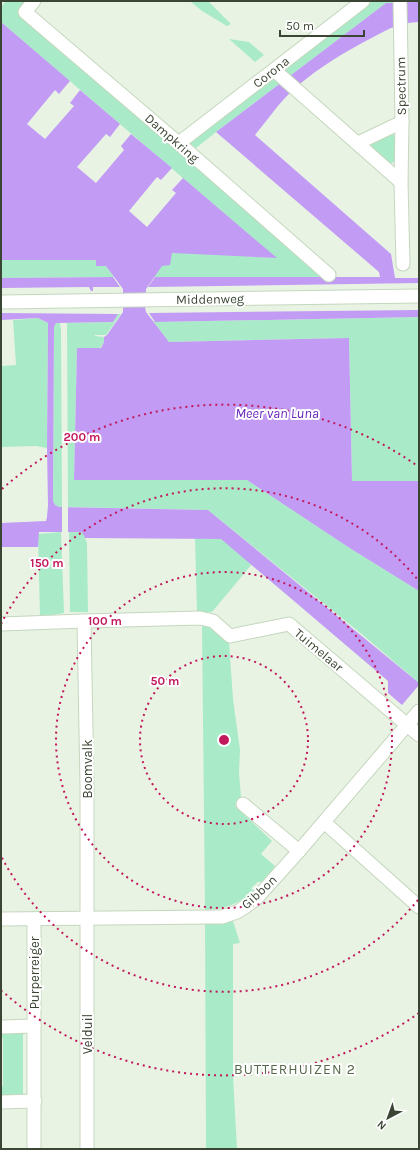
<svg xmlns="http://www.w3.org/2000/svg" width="420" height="1150" viewBox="0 0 420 1150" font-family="Karla,sans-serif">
	<rect width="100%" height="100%" fill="#e8f3e4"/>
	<g fill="#a9ebc8">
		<polygon points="6,1 27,1 18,12 327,277 153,277 172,252 276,258 1,22 1,7"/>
		<polygon points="190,1 208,1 231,24 227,26 202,11"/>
		<polygon points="373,1 402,1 392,3 386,3 216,132 196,148 187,141"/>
		<polygon points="229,39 249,42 264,55 255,62"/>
		<polygon points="391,133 395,136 396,161 389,164 371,147 372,142"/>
		<polygon points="1,260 94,260 96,261 96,266 106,266 114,277 1,278"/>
		<polygon points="118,314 121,314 106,335 95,335 95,336 104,337 104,342 100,348 77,348 74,480 247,480 348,547 419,591 419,683 364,636 208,510 68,507 67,323 113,322"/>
		<polygon points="419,317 419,481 352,481 349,338 169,342 153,321 155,322"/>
		<polygon points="38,318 48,323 47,448 36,446 1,447 1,366 16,365 13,320"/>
		<polygon points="56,323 60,323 61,331 62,507 59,507 55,505 53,501 54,327"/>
		<polygon points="61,532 64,613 40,617 38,534"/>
		<polygon points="69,532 83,532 87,543 88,612 70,612"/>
		<polygon points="195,538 221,539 252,564 212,612 197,612"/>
		<path d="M202 624 209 626 229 642 233 699 240 750 239 772 241 798 235 806 272 841 261 854 275 866 263 882H258L251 888 254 891C238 904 226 909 205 910Z"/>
		<polygon points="233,921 240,943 233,944 233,1076 237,1149 206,1149 205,924"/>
		<polygon points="1,1029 23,1029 23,1095 1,1095 1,1086 3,1086 3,1038 1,1038"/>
	</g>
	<g fill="#c29bf5">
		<path d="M402 1H419V22C410 22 400 25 391 28 353 47 314 68 284 99 274 110 265 123 255 135L391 254 395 278H419V283L148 287 155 277H380L379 272 216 132 386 3H392Z"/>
		<polygon points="1,22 70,81 59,94 55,90 27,124 45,139 74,106 70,103 80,90 120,124 110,137 106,134 77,167 96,183 124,150 121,146 131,134 172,168 161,180 157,177 129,211 147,227 176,193 172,190 183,178 277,258 172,253 170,265 162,266 146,289 145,307 146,312 169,342 349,338 352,481 419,481 419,591 348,547 247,480 74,480 77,348 101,348 104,342 104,337 107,335 123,312 123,289 106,266 96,266 96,261 95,260 1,260"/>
		<polygon points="113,277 120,287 93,287 93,291 91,291 89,287 1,288 1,278"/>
		<polygon points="419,310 419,317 155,322 149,313"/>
		<polygon points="1,313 118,314 113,322 56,323 54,327 53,501 55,505 59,507 208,510 419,683 419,685 402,705 388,693 388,681 221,539 85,538 82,532 39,532 38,547 1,547 1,523 46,521 47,517 48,505 47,448 48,323 38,318 1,320"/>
	</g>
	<rect fill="#e8f3e4" x="62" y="505" width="6" height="29"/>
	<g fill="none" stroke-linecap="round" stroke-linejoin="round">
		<defs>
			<g id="street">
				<polyline points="34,1 25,12 190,153 329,275"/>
				<polyline points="400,1 402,122 401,182 403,264"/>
				<polyline points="274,70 401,182"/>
				<polyline points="179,143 363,1"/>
				<polyline points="358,143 402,122"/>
				<polyline points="1,302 419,296"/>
				<polyline points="84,621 87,786 87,1149"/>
				<polyline points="1,624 84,621 200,618 213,621 230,636 289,624 419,735"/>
				<polyline points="243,804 299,851"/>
				<polyline points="324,822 419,907"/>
				<polyline points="1,919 215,917 222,917 237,912 245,907 256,899 299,851 419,711"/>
				<polyline points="34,919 34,1149"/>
				<polyline points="1,1027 34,1026"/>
				<polyline points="1,1102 35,1101"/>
			</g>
		</defs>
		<use href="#street" stroke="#c5d7bd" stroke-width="15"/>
		<use href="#street" stroke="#fff" stroke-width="13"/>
	</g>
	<g fill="none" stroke="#c2185b" stroke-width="2" stroke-dasharray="2 4">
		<circle cx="224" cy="740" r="84"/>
		<circle cx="224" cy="740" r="168"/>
		<path d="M418 900A251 251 0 0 1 1 856M1 624A251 251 0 0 1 418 580"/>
		<path d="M419 1013A335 335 0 0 1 2 991M2 489A335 335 0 0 1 419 467"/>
	</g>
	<g text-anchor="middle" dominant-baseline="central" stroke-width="4" stroke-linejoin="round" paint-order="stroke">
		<g font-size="13" fill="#3a4633" stroke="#fff">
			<text transform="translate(271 72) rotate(-38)">Corona</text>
			<text transform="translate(401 86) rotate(-91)">Spectrum</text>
			<text transform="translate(172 138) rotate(41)">Dampkring</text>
			<text transform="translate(210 299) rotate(-1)">Middenweg</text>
			<text transform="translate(319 650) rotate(40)">Tuimelaar</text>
			<text transform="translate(87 769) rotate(-90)">Boomvalk</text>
			<text transform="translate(259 892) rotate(-43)">Gibbon</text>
			<text transform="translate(34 973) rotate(-90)">Purperreiger</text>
			<text transform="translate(87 1034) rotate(-90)">Velduil</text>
		</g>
		<g font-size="14" font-style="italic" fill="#6725b9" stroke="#fff">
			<text x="277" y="413">Meer van Luna</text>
		</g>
		<g font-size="14" letter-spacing="1" fill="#56694a" stroke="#fff">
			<text x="295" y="1069">BUTTERHUIZEN 2</text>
		</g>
	</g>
	<circle cx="224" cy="740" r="6" fill="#c2185b" stroke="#fff" stroke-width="2"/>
	<g font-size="12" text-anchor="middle" font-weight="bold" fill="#c2185b" stroke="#fff" stroke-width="4" stroke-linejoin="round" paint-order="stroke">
		<text x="82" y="441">200 m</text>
		<text x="47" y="567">150 m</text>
		<text x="105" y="625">100 m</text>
		<text x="165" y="685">50 m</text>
	</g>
	<rect width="420" height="1150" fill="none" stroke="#3a4633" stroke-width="4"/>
	<g transform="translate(388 1118) rotate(221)" stroke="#ffffff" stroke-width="3" paint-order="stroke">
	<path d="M0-3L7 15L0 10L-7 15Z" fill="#3a4633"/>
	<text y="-6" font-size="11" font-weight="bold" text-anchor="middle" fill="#3a4633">N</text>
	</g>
	<path d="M280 30v6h84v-6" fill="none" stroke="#3a4633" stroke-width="2"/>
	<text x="286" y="30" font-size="12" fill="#3a4633" stroke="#ffffff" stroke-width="3" paint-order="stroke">50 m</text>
</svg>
